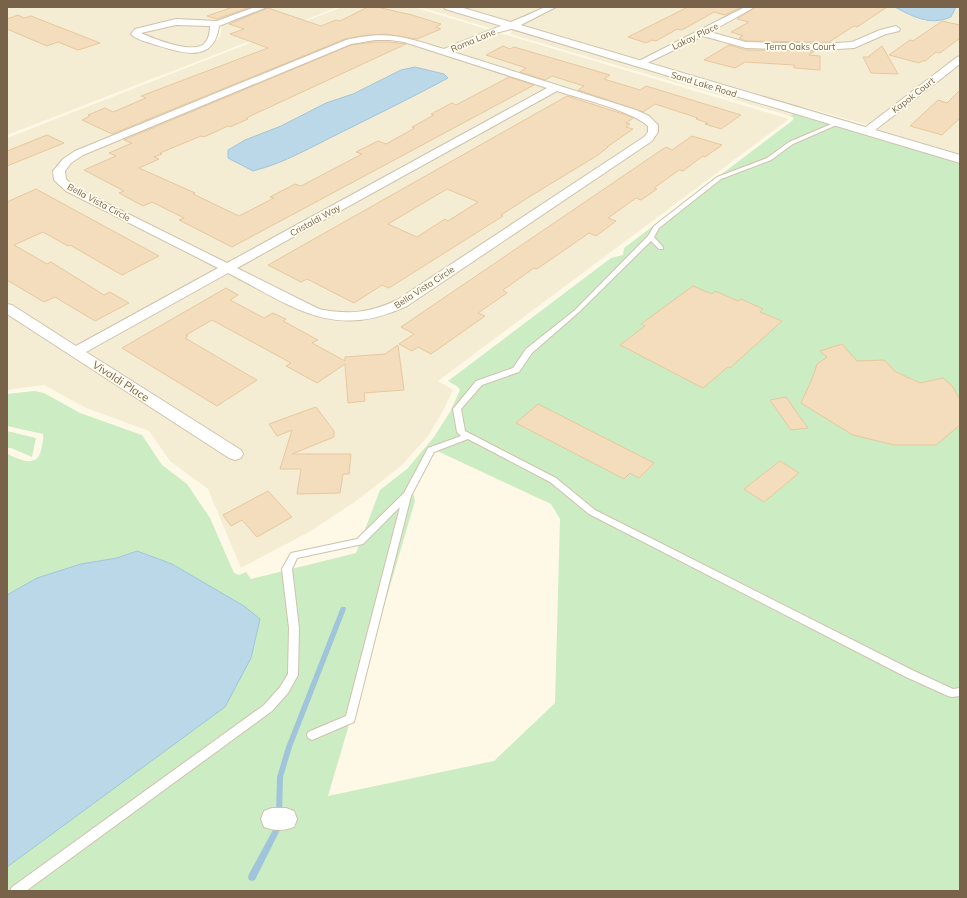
<svg xmlns="http://www.w3.org/2000/svg" width="967" height="898" viewBox="0 0 967 898" font-family="Mulish,sans-serif">
	<rect width="100%" height="100%" fill="#fdf9e6"/>
	<g fill="#f5ecd4">
		<polygon points="12,7 257,7 217,22 193,20 134,31 130,34 137,39 167,49 186,52 202,51 210,49 220,36 222,24 268,7 338,7 7,135 7,9"/>
		<polygon points="342,7 413,7 789,119 438,381 453,390 443,411 428,436 401,466 356,501 309,532 241,568 208,489 170,461 149,431 86,408 44,385 7,390 7,138"/>
		<polygon points="420,7 442,7 504,26 493,29"/>
		<polygon points="457,7 546,7 511,23"/>
		<polygon points="558,7 895,7 911,16 924,21 936,21 945,19 955,11 956,7 960,7 960,54 868,125 804,107 801,109 518,25"/>
		<polygon points="176,23 210,25 210,37 202,47 189,48 176,46 141,33"/>
		<polygon points="514,29 635,66 795,113 790,116 510,34"/>
		<polygon points="960,64 960,154 877,129"/>
	</g>
	<g fill="#ccecc4" fill-rule="evenodd">
		<path d="M795 113 960 163V891H7V867L100 798 260 619 244 606 172 564 137 551 117 558 81 564 19 588 7 595V454C19 459 37 469 41 450 42 445 44 440 43 434L7 426V394L34 391 44 393 80 413 142 435 162 465 187 484 210 518 234 573 239 575 246 572 251 579 356 553 380 490 407 469 434 437 450 412 460 390 458 387 448 381 611 258 623 255 624 248 793 120 794 118 790 116ZM433 449 551 504 560 519 555 703 494 761 328 796 415 501 412 490Z"/>
		<polygon points="7,431 36,438 32,457 11,448 7,448"/>
	</g>
	<g fill="#bad8e8" stroke="#a0c5da">
		<path d="M895 7H956L951 17C930 26 913 17 895 7Z"/>
		<path d="M415 67 444 74 448 78C413 97 378 114 342 132 313 146 285 163 253 171L228 158V150L245 140 281 126 326 103 353 94 401 70Z"/>
		<polygon points="137,551 172,564 244,606 260,619 251,658 225,707 7,867 7,595 37,578 81,564 117,558"/>
	</g>
	<g fill="none" stroke-linecap="round" stroke-linejoin="round">
		<g fill="#a0c5da" fill-rule="evenodd">
			<polygon points="341,607 345,607 346,609 292,747 283,777 282,814 281,816 279,817 277,816 276,814 277,777 286,747"/>
			<path d="M278 821 280 822C282 825 282 827 280 830L255 880 252 881 249 880 248 877 249 874 274 828 276 822Z"/>
		</g>
	</g>
	<g fill="#f4ddbd" stroke="#e7c89d" fill-rule="evenodd">
		<polygon points="233,7 251,7 217,19 207,16"/>
		<polygon points="368,7 377,7 412,15 441,24 436,27 441,29 417,39 385,34 360,36 345,39 112,134 82,120 90,116 88,115 105,108 113,112 146,98 141,96 268,48 230,34 244,29 229,24 268,8 321,26 336,20 340,21"/>
		<polygon points="688,7 742,7 725,15 714,12 682,30 677,29 656,41 652,40 646,43 628,37"/>
		<polygon points="756,7 887,7 857,27 854,26 829,42 746,41 739,38 743,36 731,32 749,22 737,19"/>
		<polygon points="18,15 24,18 31,16 100,43 78,50 58,42 47,46 7,29 7,19"/>
		<polygon points="942,21 960,25 960,38 940,53 936,52 925,61 922,61 919,63 889,55 910,40 913,41"/>
		<polygon points="375,42 390,42 406,44 246,118 248,119 230,127 228,126 204,137 201,136 160,153 162,154 154,157 159,159 139,168 195,193 193,194 239,216 274,198 270,197 295,184 301,186 362,154 356,152 378,141 386,144 415,128 412,127 434,115 431,114 452,103 456,105 509,77 534,85 232,247 179,220 184,218 152,202 143,206 119,193 124,191 84,170 116,156 109,153 132,143 124,140 351,45"/>
		<polygon points="729,45 746,50 815,51 809,55 820,56 820,70 794,68 794,65 745,62 735,68 704,60"/>
		<polygon points="503,46 510,49 514,47 610,75 604,79 640,90 646,86 741,115 721,129 705,124 708,123 696,119 698,118 655,104 643,112 578,90 584,86 552,76 545,80 520,72 526,68 486,55"/>
		<polygon points="882,46 898,74 871,73 863,57 870,57 869,56"/>
		<polygon points="960,90 960,118 942,135 910,126 938,100 947,103"/>
		<path d="M567 96 629 116 633 118 626 123 630 124 626 127 633 129 607 147H608L598 155 529 197 501 215 503 216 389 288 382 285 354 303 307 279 301 282 268 265ZM447 189 478 202 448 221 445 219 417 237 388 224Z"/>
		<polygon points="47,135 64,143 7,166 7,151"/>
		<polygon points="692,136 722,145 705,157 703,156 683,171 679,170 654,188 657,189 641,200 636,198 608,218 616,221 596,236 589,233 537,269 534,268 503,290 507,293 478,313 485,316 431,354 418,347 412,351 399,344 414,334 401,327 657,153 666,147 672,150"/>
		<polygon points="36,189 159,256 122,275 70,245 68,246 43,232 14,245 47,264 51,262 104,295 110,292 129,303 95,321 55,297 44,302 7,280 7,202"/>
		<polygon points="693,286 712,294 715,291 738,301 741,299 763,309 760,312 782,321 730,368 728,367 703,388 620,345 645,326 641,324"/>
		<polygon points="226,288 238,295 230,300 264,318 273,313 286,319 283,321 318,340 312,343 345,361 345,357 385,354 398,345 404,390 364,393 365,401 348,403 345,364 317,383 286,366 291,363 212,320 186,335 188,336 185,338 257,380 217,406 122,348"/>
		<polygon points="842,344 857,361 884,360 896,372 920,383 943,378 953,387 960,400 960,425 936,445 894,445 853,435 801,403 812,379 817,364 827,357 820,351"/>
		<polygon points="786,397 795,410 808,428 791,430 770,400"/>
		<polygon points="538,404 654,463 639,478 630,473 624,479 516,423"/>
		<polygon points="316,407 334,431 334,437 292,454 351,454 349,474 343,474 340,493 297,494 301,469 280,469 292,430 277,436 269,424"/>
		<polygon points="780,461 799,473 764,502 744,489"/>
		<polygon points="268,491 292,517 257,537 242,520 231,526 223,515"/>
	</g>
	<g fill="none" stroke-linecap="round" stroke-linejoin="round">
		<defs>
			<polygon id="service" points="836,122 841,123 793,144 771,160 721,179 659,228 654,237 663,247 663,249 659,249 651,241 579,312 532,353 519,372 482,385 461,409 465,431 556,478 595,510 914,671 953,689 960,688 960,696 952,697 948,696 906,677 589,514 550,482 468,439 434,452 411,496 354,722 312,740 308,738 307,735 308,732 346,716 400,507 363,544 297,558 292,569 299,628 298,675 288,693 272,711 26,891 10,891 12,887 264,705 280,687 288,674 289,628 282,569 291,553 357,539 404,493 428,448 461,436 457,432 453,409 476,381 513,368 526,349 575,310 648,236 654,226 717,177 767,158 789,142"/>
			<g id="minor">
				<path d="M255 7H267L219 26C214 64 182 53 156 45 148 42 136 40 131 34L135 29 176 19 217 21ZM176 25 210 26C210 32 209 39 204 44 192 54 154 39 141 33Z"/>
				<path d="M545 7H556L515 28 496 33 453 52 636 110 649 116 658 125V132L652 141 407 306C333 341 292 306 228 273L86 352 241 450 243 454 241 458 235 460 229 458 7 314V304L12 305 76 346 218 268 66 191 54 180 53 171 63 159 75 151 346 40C387 30 405 37 444 49 478 34 512 23 545 7ZM375 40H390L404 42 547 88 227 263 74 187 66 179 65 171 71 163 83 155 351 44ZM557 91C581 99 630 110 648 126V132L644 137 397 300C370 313 349 315 319 309L237 268Z"/>
				<polygon points="745,7 755,7 710,32 746,42 821,44 852,42 880,30 896,26 900,29 899,31 886,34 854,48 821,50 746,48 703,36 641,66 635,66 633,64"/>
				<polygon points="960,56 960,64 870,134 862,134 861,132 862,130 957,57"/>
				<path d="M272 808H286L294 811 297 819 294 827C284 831 274 831 264 827L261 819 264 811Z"/>
			</g>
			<polygon id="tertiary" points="444,7 460,7 960,155 960,163 445,9"/>
		</defs>
		<use href="#service" stroke="#cfc2ac" stroke-width="2"/>
		<use href="#minor" stroke="#cfc2ac" stroke-width="2"/>
		<use href="#tertiary" stroke="#cfc2ac" stroke-width="2"/>
		<use href="#service" fill="#fff" fill-rule="evenodd"/>
		<use href="#minor" fill="#fff" fill-rule="evenodd"/>
		<use href="#tertiary" fill="#fff" fill-rule="evenodd"/>
	</g>
	<g text-anchor="middle" dominant-baseline="central" stroke-width="3.5" stroke-linejoin="round" paint-order="stroke">
		<g font-size="9" fill="#78634a" stroke="#fffcee">
			<text transform="translate(695 36) rotate(-26)">Lakay Place</text>
			<text transform="translate(473 40) rotate(-23)">Roma Lane</text>
			<text x="800" y="46">Terra Oaks Court</text>
			<text transform="translate(704 84) rotate(17)">Sand Lake Road</text>
			<text transform="translate(913 95) rotate(-38)">Kapok Court</text>
			<text transform="translate(99 202) rotate(28)">Bella Vista Circle</text>
			<text transform="translate(315 220) rotate(-29)">Cristaldi Way</text>
			<text transform="translate(424 287) rotate(-33)">Bella Vista Circle</text>
		</g>
		<g font-size="11" fill="#78634a" stroke="#fffcee">
			<text transform="translate(121 381) rotate(33)">Vivaldi Place</text>
		</g>
	</g>
	<rect width="967" height="898" fill="none" stroke="#78634a" stroke-width="16"/>
</svg>
